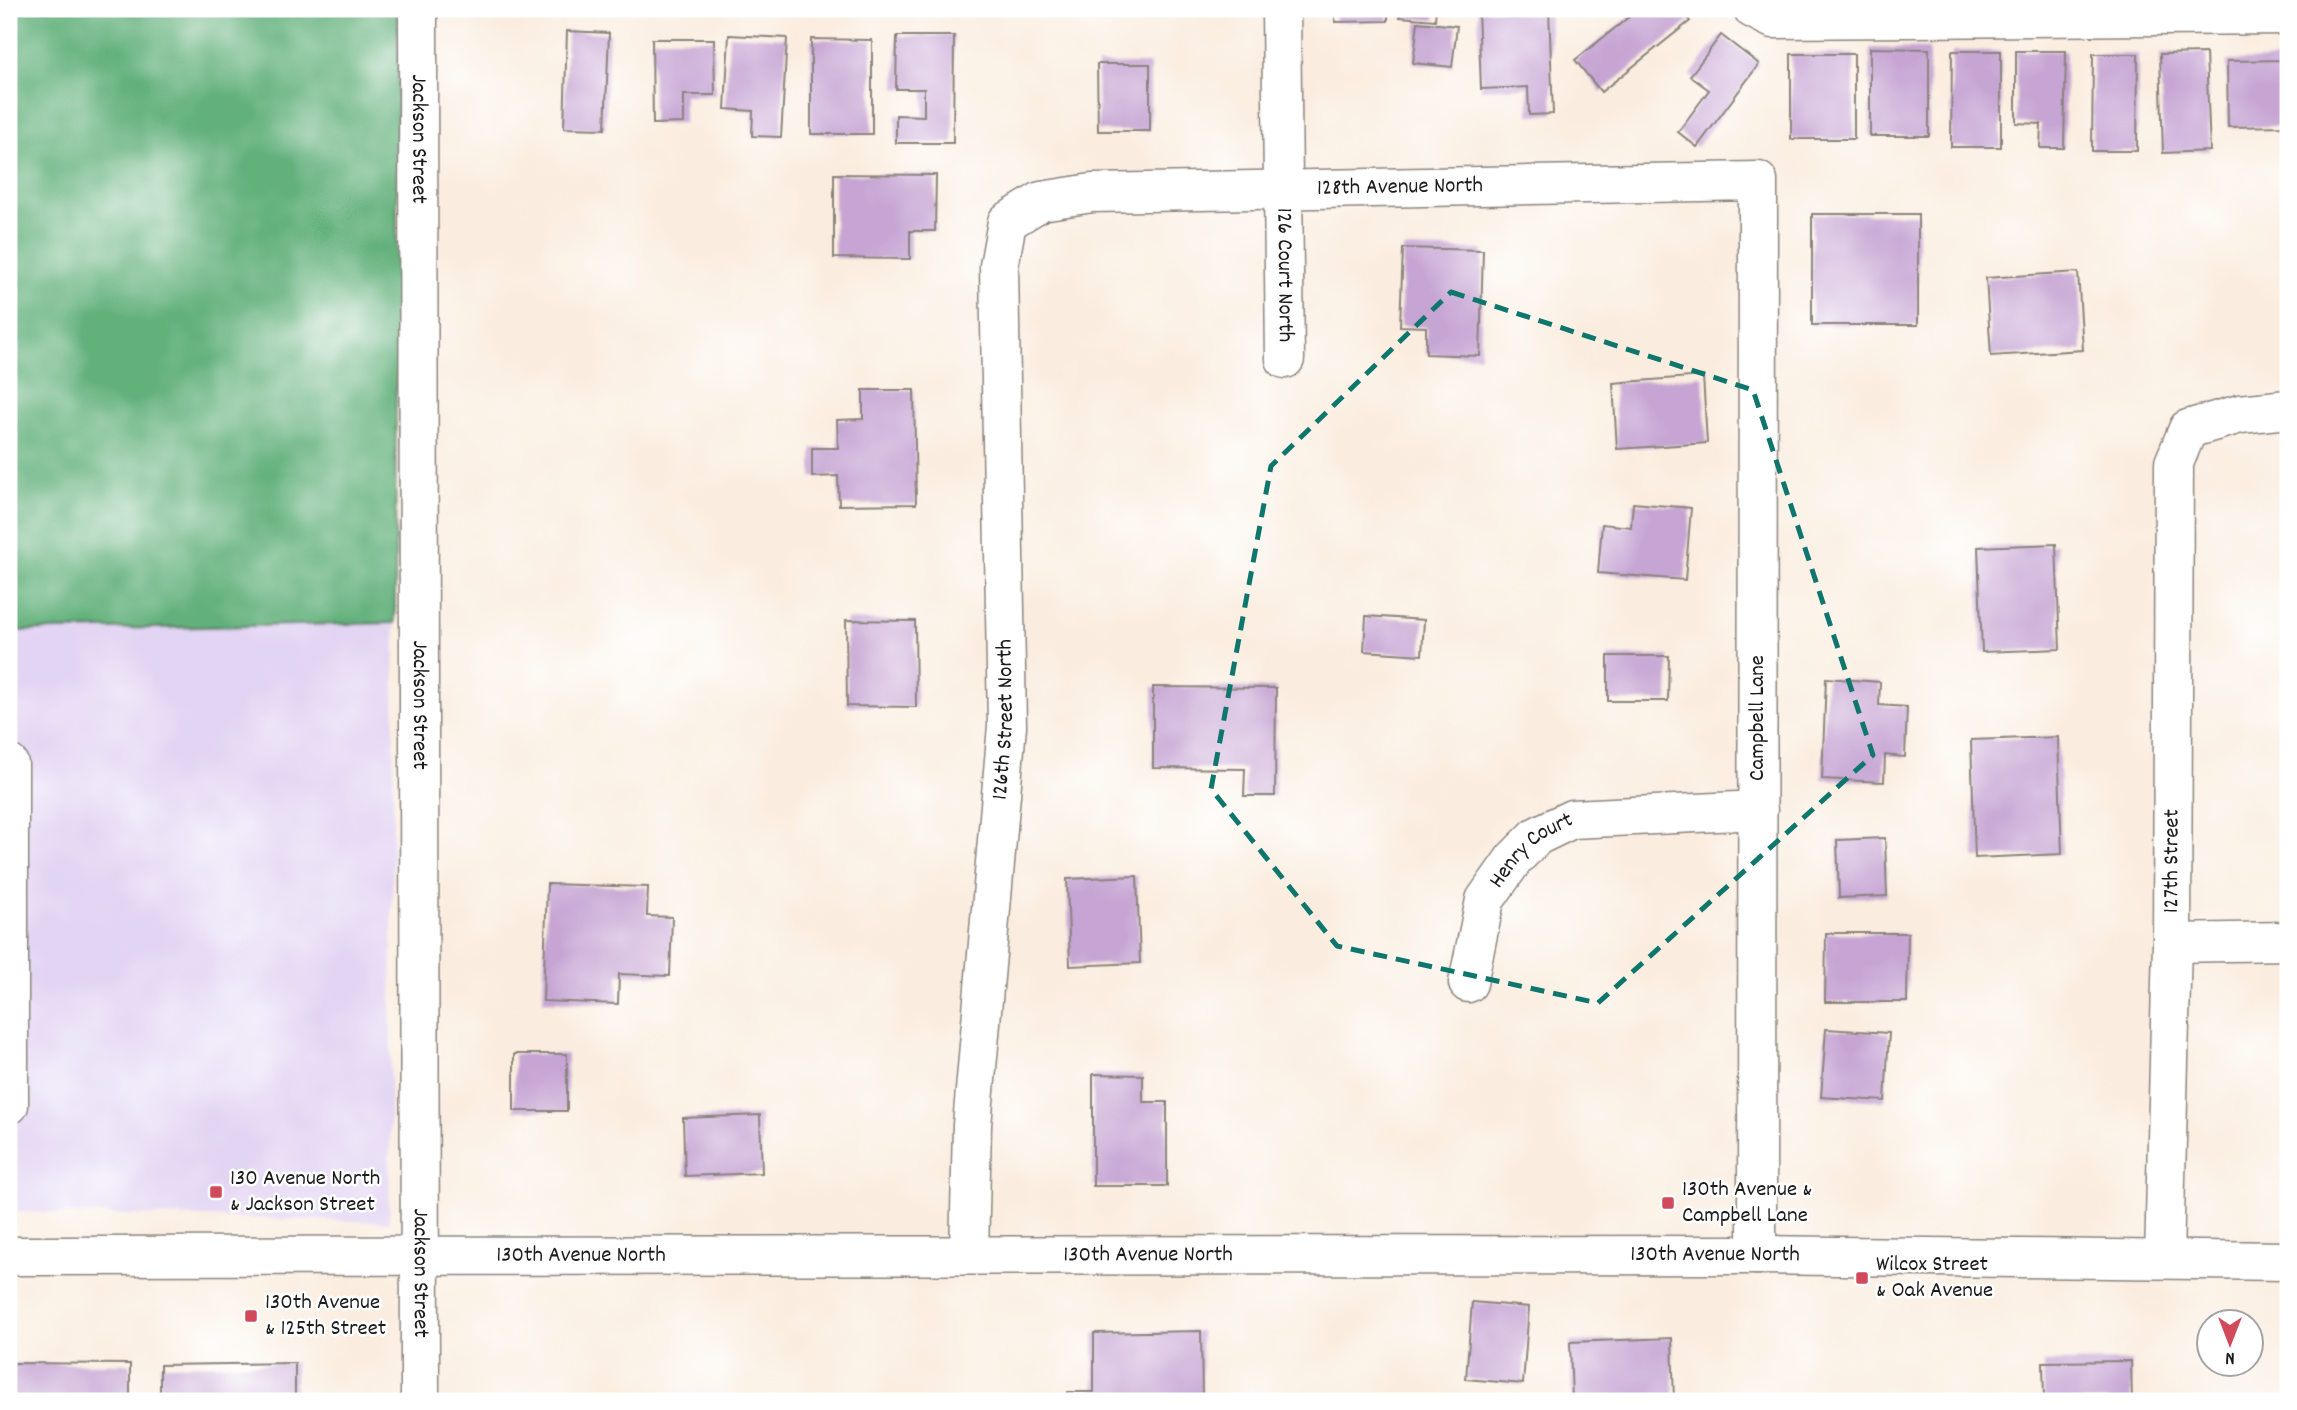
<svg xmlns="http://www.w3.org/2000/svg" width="2297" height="1410" viewBox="0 0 2297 1410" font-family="Dekko,sans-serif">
	<rect width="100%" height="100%" fill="#fff"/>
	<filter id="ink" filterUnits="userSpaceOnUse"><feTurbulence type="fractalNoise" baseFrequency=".0143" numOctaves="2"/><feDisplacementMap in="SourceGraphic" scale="14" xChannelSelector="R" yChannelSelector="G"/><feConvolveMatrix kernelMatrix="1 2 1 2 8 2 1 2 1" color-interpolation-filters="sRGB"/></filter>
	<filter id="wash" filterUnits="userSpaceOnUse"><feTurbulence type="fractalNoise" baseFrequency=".00686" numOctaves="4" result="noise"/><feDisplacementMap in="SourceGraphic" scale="28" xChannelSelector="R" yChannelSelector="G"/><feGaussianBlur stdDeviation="1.57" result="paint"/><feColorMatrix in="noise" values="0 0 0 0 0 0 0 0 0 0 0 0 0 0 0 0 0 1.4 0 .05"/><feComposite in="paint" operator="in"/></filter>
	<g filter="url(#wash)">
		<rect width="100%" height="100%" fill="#faeddf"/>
		<polygon fill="#e2d4f3" points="395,623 389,1222 9,1212 9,631"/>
		<polygon fill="#62b07a" stroke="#3f664b" stroke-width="2" points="9,9 398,9 395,623 9,631"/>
		<g id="blocks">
			<g fill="#c6a4d3">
				<polygon points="1335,9 1388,9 1388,21 1335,22"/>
				<polygon points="1401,9 1436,9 1435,20 1400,17"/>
				<polygon points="1478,9 1549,9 1553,114 1529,115 1528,87 1481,89"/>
				<polygon points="1639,9 1680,9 1690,21 1601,92 1575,60"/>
				<polygon points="1418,22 1457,26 1452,67 1413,63"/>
				<polygon points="567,31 609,33 605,129 564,128"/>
				<polygon points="729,35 787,38 781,137 752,136 753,111 725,109"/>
				<polygon points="1721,35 1759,64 1697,147 1678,132 1709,90 1690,76"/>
				<polygon points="897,36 954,36 953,143 896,143 896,115 924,116 924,89 896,89"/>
				<polygon points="652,39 714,39 715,95 684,95 684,123 653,124"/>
				<polygon points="811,39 872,40 872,134 811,134"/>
				<polygon points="1870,48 1929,49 1929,136 1870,136"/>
				<polygon points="1952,51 2001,51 2001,147 1951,147"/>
				<polygon points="2016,51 2066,51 2064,148 2040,148 2041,124 2016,123"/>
				<polygon points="2206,53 2210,151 2163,153 2160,54"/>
				<rect x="1791" y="54" width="63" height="85"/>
				<polygon points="2093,54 2138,54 2137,151 2092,151"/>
				<polygon points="2288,60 2288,126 2228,127 2227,61"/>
				<polygon points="1097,64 1150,64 1150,131 1098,131"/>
				<polygon points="834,174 936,175 935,231 910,231 910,259 834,258"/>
				<rect x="1812" y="214" width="106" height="111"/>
				<polygon points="1403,248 1483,250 1480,356 1426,354 1426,327 1400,326"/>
				<polygon points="2078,272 2083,350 1991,356 1986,278"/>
				<polygon points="1703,376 1707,443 1617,449 1613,383"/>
				<polygon points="863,390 914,390 916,504 839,505 838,476 812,477 812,448 838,448 837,420 863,419"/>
				<polygon points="1633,503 1691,508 1685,580 1598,573 1602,524 1631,527"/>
				<polygon points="2056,544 2060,649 1982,652 1978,547"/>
				<polygon points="1366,616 1424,620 1422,655 1364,651"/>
				<polygon points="846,620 915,621 916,707 847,706"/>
				<polygon points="1608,656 1669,656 1668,701 1608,701"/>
				<polygon points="1826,678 1880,682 1879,705 1907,707 1905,757 1885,755 1884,782 1822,779"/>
				<polygon points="1153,687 1276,688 1275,796 1244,796 1245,769 1153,768"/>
				<polygon points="2058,737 2062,854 1975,858 1971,740"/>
				<polygon points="1885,838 1887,896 1839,898 1837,840"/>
				<polygon points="1137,876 1140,963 1070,966 1067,879"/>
				<polygon points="547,884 648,887 647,916 672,917 670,976 619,974 618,1004 543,1001"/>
				<polygon points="1826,933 1908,933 1907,1002 1825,1002"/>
				<polygon points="1826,1029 1889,1033 1885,1101 1821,1097"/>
				<rect x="514" y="1054" width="53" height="57"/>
				<polygon points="1093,1074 1143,1075 1143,1102 1167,1102 1167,1186 1093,1186"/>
				<polygon points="760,1115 762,1173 685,1176 683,1118"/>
				<polygon points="1472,1302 1529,1307 1523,1384 1466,1379"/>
				<polygon points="1201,1331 1202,1401 1068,1401 1068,1392 1094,1392 1094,1333"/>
				<polygon points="1672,1338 1674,1401 1572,1401 1570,1342"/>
				<polygon points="2131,1361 2132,1401 2044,1401 2043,1362"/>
				<polygon points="9,1363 130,1364 130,1401 9,1401"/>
				<polygon points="295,1363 295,1401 160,1401 160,1365"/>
			</g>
		</g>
	</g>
	<g filter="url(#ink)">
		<use href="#blocks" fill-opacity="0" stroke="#8b847e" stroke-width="2"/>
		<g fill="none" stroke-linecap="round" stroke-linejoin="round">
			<defs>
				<g id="minor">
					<path id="s1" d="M418 9 420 1401"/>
					<path id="s2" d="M1281 9 1285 359"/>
					<polyline points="1753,9 1773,19 2288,15"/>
					<polyline points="2172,943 2288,941"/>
					<path id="s3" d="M1468 983 1485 900 1514 859 1537 836 1572 819 1758 810"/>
					<polyline points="9,1105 9,764"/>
					<path id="s4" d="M969 1255 972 1125 1007 726 999 266 1007 222 1041 201 1092 193 1758 181 1757 1255"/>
					<path id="s5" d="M9 1256 1757 1255 2288 1261"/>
					<path id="s6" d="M2164 1258 2172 943 2174 463 2188 429 2240 414 2288 409"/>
				</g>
			</defs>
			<use href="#minor" stroke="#8b847e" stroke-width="41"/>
			<use href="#minor" stroke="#fff" stroke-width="38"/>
		</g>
	</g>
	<path fill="none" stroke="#0f766e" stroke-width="5" stroke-dasharray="14 9" stroke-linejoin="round" d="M1451 292 1753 390 1873 755 1598 1003 1337 946 1211 789 1271 466Z"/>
	<g fill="#d1495b" stroke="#fff" stroke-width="2.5">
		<rect x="209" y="1185" width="14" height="14" rx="3.5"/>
		<rect x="1661" y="1196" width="14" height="14" rx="3.5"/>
		<rect x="1855" y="1271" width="14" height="14" rx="3.5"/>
		<rect x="244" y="1309" width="14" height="14" rx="3.5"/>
	</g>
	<g text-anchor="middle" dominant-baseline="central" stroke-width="5" stroke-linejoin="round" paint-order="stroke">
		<g font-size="23" fill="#1c1c1c" stroke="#fff">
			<text stroke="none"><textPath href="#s1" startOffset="130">Jackson Street</textPath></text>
			<text stroke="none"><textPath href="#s4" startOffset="1435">128th Avenue North</textPath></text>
			<text stroke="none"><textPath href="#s2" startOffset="266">126 Court North</textPath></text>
			<text stroke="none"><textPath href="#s1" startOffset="696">Jackson Street</textPath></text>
			<text transform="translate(1758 718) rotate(-90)">Campbell Lane</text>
			<text stroke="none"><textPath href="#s4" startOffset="537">126th Street North</textPath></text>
			<text stroke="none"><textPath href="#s3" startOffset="154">Henry Court</textPath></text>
			<text stroke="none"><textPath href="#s6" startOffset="397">127th Street</textPath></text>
			<text stroke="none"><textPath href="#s5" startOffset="1139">130th Avenue North</textPath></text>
			<text stroke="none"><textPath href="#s5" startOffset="1706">130th Avenue North</textPath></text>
			<text stroke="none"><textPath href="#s5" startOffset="572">130th Avenue North</textPath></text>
			<text stroke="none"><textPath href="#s1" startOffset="1264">Jackson Street</textPath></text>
		</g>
		<g font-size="23" fill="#1c1c1c" stroke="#fff" text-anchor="start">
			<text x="230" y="1179">130 Avenue North<tspan x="230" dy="26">&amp; Jackson Street</tspan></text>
			<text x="1682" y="1190">130th Avenue &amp;<tspan x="1682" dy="26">Campbell Lane</tspan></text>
			<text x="1876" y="1265">Wilcox Street<tspan x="1876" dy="26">&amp; Oak Avenue</tspan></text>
			<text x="265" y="1303">130th Avenue<tspan x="265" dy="26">&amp; 125th Street</tspan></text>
		</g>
	</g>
	<rect width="2297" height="1410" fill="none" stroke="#fff" stroke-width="35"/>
	<g transform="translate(2230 1343) rotate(180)"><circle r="33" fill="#ffffff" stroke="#a4a4a4" stroke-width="2"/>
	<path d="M0-5L12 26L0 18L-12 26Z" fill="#d1495b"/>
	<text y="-10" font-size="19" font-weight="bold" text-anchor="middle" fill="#1c1c1c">N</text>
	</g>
</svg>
